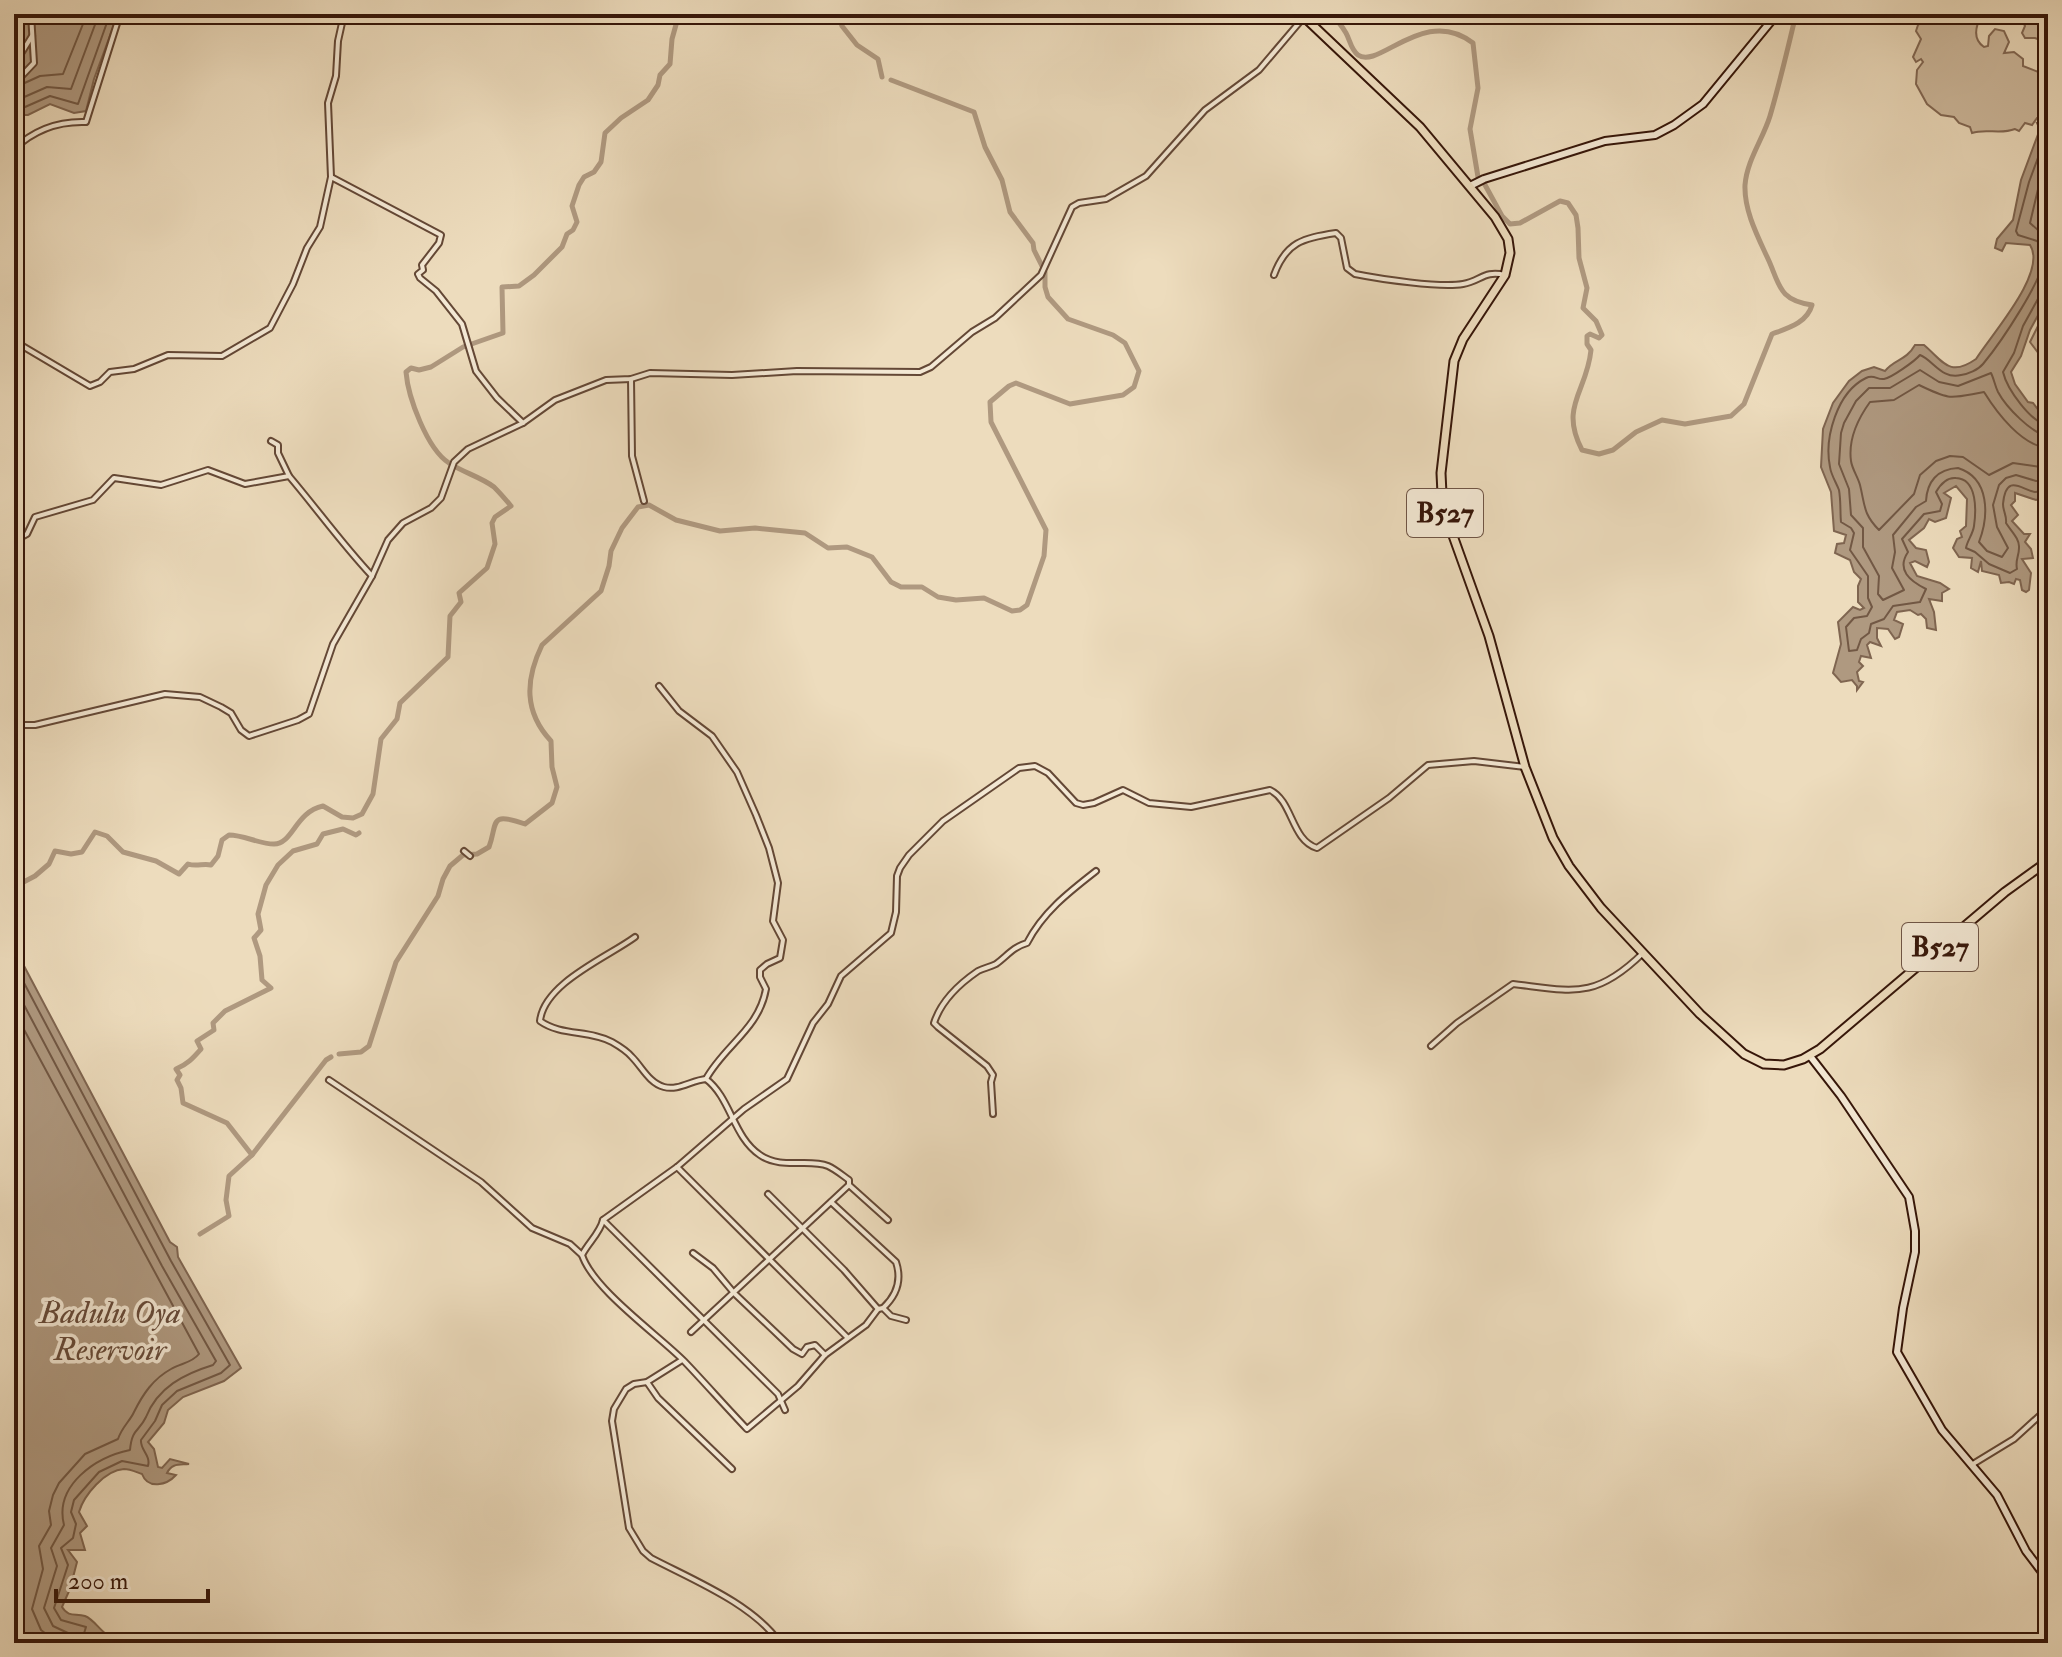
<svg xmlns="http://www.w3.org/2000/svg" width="2062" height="1657" viewBox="0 0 2062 1657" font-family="'IM FELL Double Pica',serif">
	<rect width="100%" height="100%" fill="#eddcbd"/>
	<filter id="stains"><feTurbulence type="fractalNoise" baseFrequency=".0025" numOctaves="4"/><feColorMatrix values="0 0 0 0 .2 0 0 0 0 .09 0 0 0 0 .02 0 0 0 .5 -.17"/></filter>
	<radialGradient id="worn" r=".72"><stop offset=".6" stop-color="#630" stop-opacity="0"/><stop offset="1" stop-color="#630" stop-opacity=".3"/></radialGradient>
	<g fill="#ceba9e" stroke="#826854" stroke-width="2">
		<path d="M1932 14H1982C1976 25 1972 39 1984 47L1988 46 1989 36 1995 29 2004 31 2009 42 2004 53 2014 52 2023 59V66L2041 73 2047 91 2039 99 2040 108 2046 115V119L2037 118 2032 125 2025 123 2019 131 2015 129C2000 135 1986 128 1972 133L1970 127 1959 123 1954 117 1941 115 1927 104 1916 84 1917 70 1923 62 1921 59 1916 62 1913 57 1921 39 1916 31 1918 25Z"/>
		<polygon points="2020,14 2048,14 2048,43 2035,38 2025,38 2022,33 2025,26"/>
		<polygon points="2048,306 2048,366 2030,342"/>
	</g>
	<g fill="#af9980" stroke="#7f6550" stroke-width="2">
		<polygon points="14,14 118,14 94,79 86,111 74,113 50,104 28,115 14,115"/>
		<path d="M2048 120V297L2030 330 2021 356 2011 372 2015 384 2028 402 2033 403 2046 420 2044 424 2048 427V496L2036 500 2015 493V501L2011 505 2018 515 2012 521 2024 534H2030L2025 542 2031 549 2033 558 2022 559 2031 573 2029 590 2026 592 2022 590 2020 580 2016 579 2014 584 2009 582 2001 583 1999 575 1982 571 1981 561 1978 572 1971 568 1972 558 1959 557 1953 548 1957 539 1962 537 1960 531 1966 526 1967 499 1956 486 1944 493 1951 498 1946 518 1935 522 1929 519 1924 528 1909 540 1916 548 1926 550 1929 562 1927 567 1915 561 1910 563 1917 576 1940 583 1949 589 1942 593V601L1929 599 1934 612 1936 630 1927 628 1926 619 1921 614 1918 615 1910 610 1897 612 1894 620 1903 624 1899 637 1895 639 1888 629 1877 628V638L1881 646 1870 642 1867 645 1871 658 1861 656 1859 662 1863 666 1857 672 1859 681 1863 682 1857 690V686L1852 680 1841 682 1833 673 1841 644 1838 622 1853 607 1860 610 1864 608 1858 602V586L1861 579 1854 572 1850 560 1835 553 1837 544 1844 543 1846 535 1834 531 1831 492 1821 467 1823 429 1833 403 1849 381 1862 371 1874 367 1885 371C1894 359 1906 361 1915 345H1924C1943 361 1949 378 1976 359 1991 335 2048 272 2030 245L2006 243 2002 251 1995 248 1997 239 2013 220 2021 180 2040 129 2037 123 2045 124Z"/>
		<path d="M14 947 170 1242 177 1247 178 1257 241 1368 224 1381 183 1397 168 1410 164 1423 148 1442 154 1449 158 1467 162 1468 170 1459 189 1464C179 1465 172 1463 167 1473L176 1475C167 1485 148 1490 142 1474 136 1472 130 1469 124 1469 105 1470 84 1495 79 1512L87 1526 80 1533 85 1550H68L77 1562 70 1589 62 1607C69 1618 75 1613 85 1616 93 1619 99 1629 106 1634L85 1643H14Z"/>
	</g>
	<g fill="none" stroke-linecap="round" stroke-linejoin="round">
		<g stroke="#725844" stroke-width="2">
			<polyline points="18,86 40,76 63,74 87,14"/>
			<polyline points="14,98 22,98 47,87 71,89 99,14"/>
			<polyline points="14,108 25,107 50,96 78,104 110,14"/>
			<path d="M2048 131 2029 182 2016 231 2018 235 2037 241C2039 243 2043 249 2044 252 2049 273 1998 346 1983 364 1978 370 1968 374 1961 375 1942 380 1933 360 1920 355 1915 361 1891 378 1884 379 1877 380 1874 374 1866 378 1837 392 1824 438 1830 467 1831 475 1836 482 1839 490 1841 501 1840 512 1841 522L1851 528 1854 533 1850 550 1868 576V598L1872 607 1867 616 1854 618 1846 627 1849 651 1857 650 1861 639 1869 633 1871 624 1884 619 1893 606 1920 602 1926 589C1910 581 1896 570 1908 552L1902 539 1924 514 1940 511 1942 504 1936 492C1940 485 1947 477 1956 478 1978 479 1976 512 1974 526 1973 534 1967 541 1966 548L1975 552 1989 564 2010 573 2017 569C2015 560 2019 556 2019 548 2020 539 2011 531 2006 523 2007 516 2003 511 2003 504 2006 472 2022 490 2035 492 2039 492 2044 490 2048 490"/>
			<polyline points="2048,158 2039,185 2030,223 2048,239"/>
			<path d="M2048 294 2039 297 2023 326 2014 353 2003 372C2007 389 2031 423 2048 425"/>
			<path d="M2048 436C2032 434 2006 407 1998 392 1995 386 1994 379 1991 373L1958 386 1939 382 1920 370 1890 388H1869L1856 401 1844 423 1841 433 1839 464 1849 489 1851 515 1863 528V547L1879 576 1878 594 1883 600 1904 590 1892 568 1895 552 1893 535 1916 507 1926 501C1927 482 1937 469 1958 468 1990 478 1989 516 1979 542L1987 551 2002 557 2008 548 1997 527 1993 505 1999 485 2006 478 2016 475 2036 481 2048 480"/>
			<path d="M2048 448C2022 446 1997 413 1984 392 1950 398 1952 401 1919 385L1894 400 1870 402C1857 420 1848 439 1851 461 1852 469 1858 477 1860 485 1865 505 1863 514 1879 530L1914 494 1920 475 1936 461 1950 456 1963 457 1989 475 2013 463 2048 468"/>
			<path d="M14 964 171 1261 230 1365 221 1373 177 1391 162 1405 155 1421 141 1440C140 1450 151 1455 148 1466L122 1461 99 1472 74 1500 71 1512 76 1524 73 1538 61 1548 68 1565 54 1608 61 1620 86 1627 81 1643"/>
			<path d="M14 986 162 1266 216 1361 213 1365C184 1374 158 1387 146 1417 139 1432 132 1428 130 1450 96 1457 54 1485 64 1525L51 1548 57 1566 44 1608 53 1626 70 1634 71 1643"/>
			<path d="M14 1011 199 1354C192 1363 181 1363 171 1369 153 1379 143 1394 134 1412 130 1421 122 1427 118 1439L85 1454 59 1483 53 1495 49 1511 51 1525 39 1546 43 1569 32 1609 41 1630 58 1643"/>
		</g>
		<g stroke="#af9980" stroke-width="5">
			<polyline points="838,14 842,26 857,45 878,59 882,77"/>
			<path d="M1330 14C1336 19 1342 26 1346 33 1350 40 1351 50 1358 55 1379 70 1424 5 1473 43L1478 88 1470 129 1478 177"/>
			<path d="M1484 183 1502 216 1510 224 1520 223 1560 201 1568 203 1576 215 1578 228 1579 258 1587 288 1583 308 1596 321 1602 335 1599 338 1590 334 1587 336V344L1591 350C1587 392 1559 406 1582 450L1599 454 1613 450 1636 432 1662 420 1685 424 1731 416 1744 404 1772 334C1788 328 1807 323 1812 305 1779 300 1780 286 1769 261 1758 237 1744 211 1745 185 1747 160 1763 139 1770 116 1780 82 1788 48 1796 14"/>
			<path d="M14 887 35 876 49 864 55 851 71 854 82 852 95 832 107 836 123 852 156 861 179 874 188 864C197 867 203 863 211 865L218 856 222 840 229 835C244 835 259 844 274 844 293 844 295 812 323 806L342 817 353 818 362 814 373 794 381 739 397 719 400 703 448 657 450 616 461 602 459 593 487 568 495 544 492 523 495 517 511 506C506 500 500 493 494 487 481 477 462 472 449 463 427 449 408 397 406 372L411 368 419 370 431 367 463 347 503 333 502 287 519 286 534 275 562 247 567 234 573 230 577 222 572 206 579 185 584 177 594 172 601 162 605 133 621 118 648 100 658 85 660 75 670 64 672 39 679 14"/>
			<path d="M339 1054 361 1052 369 1046 396 962 438 896 443 879 450 866 463 855 477 854 489 847C498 823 488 811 525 824L552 803 557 787 552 767 551 741C524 712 525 680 542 645L601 591 609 566 611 551 622 528 638 507 649 505 676 520 720 531 755 528 805 533 828 548 847 547 872 557 891 582 901 587H922L938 597 956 600 984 598 1012 611 1020 610 1027 605 1044 556 1046 530 991 422 990 402 1009 386 1016 383 1070 404 1123 395 1134 387 1139 371 1125 343 1113 335 1068 319 1048 297 1045 287V272L1034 250 1033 243 1010 212 1002 180 985 147 974 112 891 80"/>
			<path d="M252 1155 227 1123 183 1103 181 1088 177 1080 180 1075 176 1069C188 1064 193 1058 201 1049L197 1041 214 1030 213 1023 225 1011 271 988 262 980 260 956 254 938 261 930 258 914 266 885 278 865 293 851 317 844 323 834 343 829 356 835 359 833"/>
			<polyline points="200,1234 229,1216 226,1200 229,1176 252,1155 326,1060 331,1057"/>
		</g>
		<defs>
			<g id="street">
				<polyline points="14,65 32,36"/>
				<polyline points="14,84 34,63 31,14"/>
				<path d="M14 149C34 130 59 121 86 122L120 14"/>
				<polyline points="331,177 328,103 336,76 338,41 344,14"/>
				<path d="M1274 275C1286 242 1303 238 1336 233L1341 238 1347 268 1355 274C1380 279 1440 288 1463 284 1481 281 1484 270 1505 275"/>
				<polyline points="14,341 90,386 100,382 110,372 134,369 168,355 222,356 270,328 293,284 307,248 320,227 331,177 441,235 439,243 422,265 423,270 418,274 420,278 436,291 462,324 476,371 497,398 523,423"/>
				<polyline points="631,379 632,456 644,501"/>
				<polyline points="271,441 278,445 278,453 289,476"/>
				<path d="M14 541 27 534 35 517 93 500 114 478 161 485 208 470 245 484 289 476C317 509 342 544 372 576"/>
				<path d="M659 686 679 711 712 736 737 772 756 815 769 848 778 883 773 921 783 940 780 958 767 964 760 970V977L766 989C759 1029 724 1046 706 1079"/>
				<polyline points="14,725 35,725 165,694 200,697 221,707 231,713 241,730 249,736 298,720 309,714 333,644 372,576 388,540 403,523 431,508 441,498 454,462 468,449 523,423 555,400 606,380 631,379 650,373 732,375 797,371 920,372 931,367 972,332 995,318 1041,275 1072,207 1079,203 1106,199 1146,176 1205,110 1259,70 1304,17"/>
				<polyline points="14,843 15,843"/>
				<polyline points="464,851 470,856"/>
				<path d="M635 937C608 957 544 983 540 1021 561 1036 590 1030 612 1042 619 1046 627 1051 632 1057 642 1067 649 1083 664 1087 678 1091 692 1080 706 1079 731 1098 733 1137 760 1155 782 1170 808 1158 828 1166 835 1169 842 1175 849 1180V1185L888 1220"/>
				<path d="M1431 1046 1457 1023 1513 984C1573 991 1595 1000 1643 953"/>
				<polyline points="329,1080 481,1182 532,1228 570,1244 582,1255"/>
				<path d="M993 1114 991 1082 993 1075 987 1066 938 1027 934 1023C941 1001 959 984 978 971 984 968 990 967 996 964 1007 956 1013 947 1027 943 1043 912 1069 892 1096 871"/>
				<polyline points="677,1167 847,1337"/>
				<polyline points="768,1194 844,1270 878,1309 883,1308 891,1316 906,1320"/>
				<path d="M831 1202 896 1262C902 1280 897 1295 883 1308"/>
				<polyline points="603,1220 778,1394 785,1410"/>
				<polyline points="693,1253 713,1268 734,1293 793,1349 802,1354 807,1347 815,1345 825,1355"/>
				<path d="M878 1309 866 1325 825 1355 798 1386 747 1429C726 1407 705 1383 684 1361 657 1334 593 1289 582 1255 588 1243 600 1233 603 1220L677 1167 744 1109 787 1079 813 1023 828 1004 841 976 891 933 896 912 897 876 900 868 909 855 943 821 1019 768 1035 766 1048 773 1076 803 1083 805 1094 803 1123 790 1149 803 1191 807 1270 790C1293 801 1291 840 1317 848L1389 798 1428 765 1474 761 1525 767"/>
				<polyline points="691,1332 849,1185"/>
				<path d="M682 1360 647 1382 634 1384 626 1389 614 1409 612 1421 629 1528 643 1551 651 1558C693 1580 753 1604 780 1643"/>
				<polyline points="647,1382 658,1398 732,1469"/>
				<polyline points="1973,1464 2014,1439 2048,1408"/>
			</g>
			<g id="secondary">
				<polyline points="1470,186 1484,179 1605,141 1655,135 1674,125 1703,104 1777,14"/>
				<polyline points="1810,1056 1841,1096 1909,1197 1915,1231 1915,1252 1903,1308 1897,1352 1942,1430 1997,1495 2026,1551 2048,1580"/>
			</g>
			<polyline id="primary" points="1301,14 1420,127 1495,217 1508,239 1510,253 1505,275 1463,339 1454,361 1441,473 1442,494 1447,519 1489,636 1525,767 1553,838 1569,866 1601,908 1700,1014 1744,1054 1764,1064 1784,1065 1803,1059 1820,1049 2005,892 2048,861"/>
		</defs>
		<use href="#street" stroke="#644836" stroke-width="8"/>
		<use href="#secondary" stroke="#361609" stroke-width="10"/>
		<use href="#primary" stroke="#361609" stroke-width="11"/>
		<use href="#street" stroke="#f3e8d4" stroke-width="4"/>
		<use href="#secondary" stroke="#f3e8d4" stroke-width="6"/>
		<use href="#primary" stroke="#eddcbd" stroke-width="7"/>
	</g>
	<g text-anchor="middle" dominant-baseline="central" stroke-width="7" stroke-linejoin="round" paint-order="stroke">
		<g fill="#f3e8d4" stroke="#6f5546" stroke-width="2">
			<rect x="1407" y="489" width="76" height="48" rx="6"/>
			<rect x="1902" y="923" width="76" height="48" rx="6"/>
		</g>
		<g font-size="28" font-weight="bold" fill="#361609">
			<text x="1445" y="513">B527</text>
			<text x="1940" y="947">B527</text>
		</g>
		<g font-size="32" font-style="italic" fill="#664a39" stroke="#f3e8d4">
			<text x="110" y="1313">Badulu Oya<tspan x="110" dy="37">Reservoir</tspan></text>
		</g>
	</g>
	<rect width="2062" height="1657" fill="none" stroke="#eddcbd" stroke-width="48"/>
	<rect x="16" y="16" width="2030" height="1625" fill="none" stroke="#361609" stroke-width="4"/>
	<rect x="24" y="24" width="2014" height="1609" fill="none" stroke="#361609" stroke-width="2"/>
	<path d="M56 1589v12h152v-12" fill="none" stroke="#361609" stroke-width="4"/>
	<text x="68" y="1589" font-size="24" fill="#361609" stroke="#f3e8d4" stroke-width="6" paint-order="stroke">200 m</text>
	<rect width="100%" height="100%" filter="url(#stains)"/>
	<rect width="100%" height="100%" fill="url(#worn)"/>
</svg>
